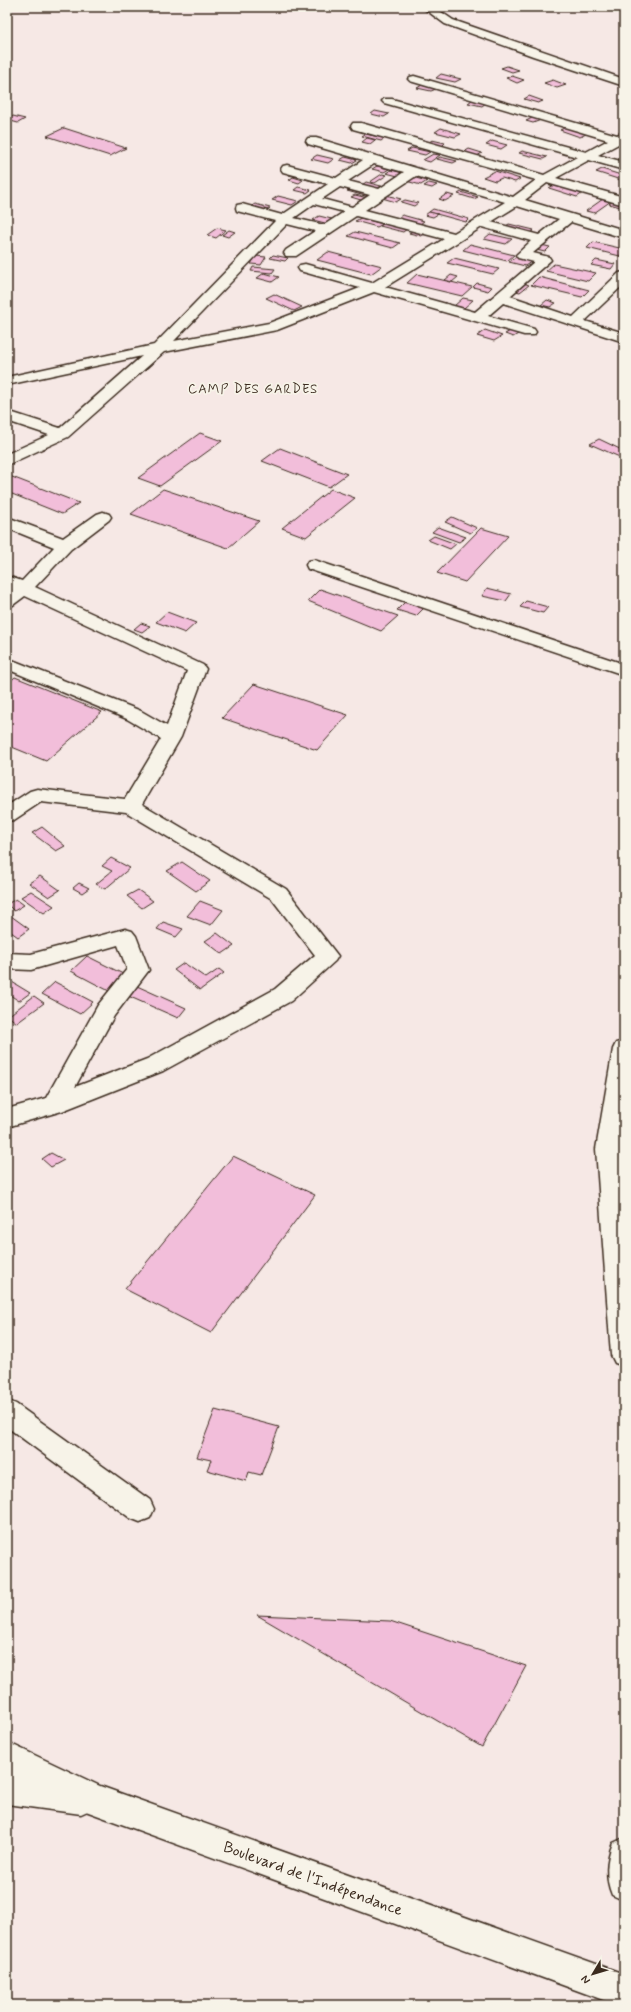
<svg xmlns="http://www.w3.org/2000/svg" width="631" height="2012" viewBox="0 0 631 2012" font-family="Mynerve,sans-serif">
	<rect width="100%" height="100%" fill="#f6e8e5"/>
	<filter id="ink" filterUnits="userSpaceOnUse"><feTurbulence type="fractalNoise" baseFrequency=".025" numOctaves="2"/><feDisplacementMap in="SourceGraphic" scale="8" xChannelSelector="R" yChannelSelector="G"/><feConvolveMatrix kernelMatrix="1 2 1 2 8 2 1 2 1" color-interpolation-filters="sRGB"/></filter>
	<g filter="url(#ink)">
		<g fill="#f2beda" stroke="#3b2a1e">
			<polygon points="507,66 519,70 512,72 501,68"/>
			<polygon points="441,74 461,79 455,82 436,78"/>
			<polygon points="512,76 524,80 517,83 506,78"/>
			<polygon points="553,80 566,85 557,88 544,83"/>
			<polygon points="422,85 436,89 431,91 417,88"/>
			<polygon points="529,96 543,101 538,103 524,99"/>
			<polygon points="472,100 486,103 482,106 468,103"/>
			<polygon points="375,111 389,114 384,117 371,114"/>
			<polygon points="13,116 25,119 18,123 7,120"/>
			<polygon points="534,117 541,120 533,123 526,121"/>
			<polygon points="566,127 586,134 580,137 560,130"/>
			<polygon points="64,128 126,148 110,156 47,136"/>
			<polygon points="441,128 461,134 455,137 435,132"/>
			<polygon points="365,134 385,138 381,141 362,136"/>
			<polygon points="367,138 375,140 370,144 362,142"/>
			<polygon points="432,140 445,143 442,146 428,143"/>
			<polygon points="492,141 507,145 501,149 486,145"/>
			<polygon points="412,148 430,152 425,155 407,151"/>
			<polygon points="469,149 482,153 477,156 464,152"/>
			<polygon points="522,151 547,157 543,159 519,153"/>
			<polygon points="433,154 440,155 430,162 423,160"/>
			<polygon points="317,155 334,159 328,163 311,159"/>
			<polygon points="345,157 357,160 352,163 340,160"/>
			<polygon points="440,157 457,161 453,163 437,159"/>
			<polygon points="377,166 389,169 384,172 372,169"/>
			<polygon points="602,169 624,176 624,181 596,172"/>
			<polygon points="391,170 403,173 398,176 386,173"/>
			<polygon points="495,171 520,179 515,182 502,178 495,181 483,177"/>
			<polygon points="293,173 323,181 320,183 289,175"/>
			<polygon points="382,174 387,175 375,183 370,182"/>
			<polygon points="293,177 303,180 299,183 289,180"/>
			<polygon points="412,177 427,181 421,185 406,181"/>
			<polygon points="366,182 381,186 377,189 362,185"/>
			<polygon points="429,183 437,185 432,188 424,186"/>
			<polygon points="554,185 583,193 577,197 549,188"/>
			<polygon points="298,187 311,190 307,193 294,190"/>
			<polygon points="351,189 372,195 369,197 347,191"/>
			<polygon points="461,192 478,197 474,199 458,194"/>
			<polygon points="447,194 454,196 445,201 439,199"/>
			<polygon points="355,195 368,198 364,201 351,197"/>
			<polygon points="386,195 401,199 396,202 382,198"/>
			<polygon points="278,196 298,201 292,205 272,200"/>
			<polygon points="603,199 611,201 594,213 586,211"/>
			<polygon points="405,200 418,203 414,206 401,202"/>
			<polygon points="613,201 624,204 624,208 609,204"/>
			<polygon points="255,204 270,208 266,211 250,207"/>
			<polygon points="433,209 469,219 466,222 429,212"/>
			<polygon points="429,212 438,214 433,217 425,215"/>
			<polygon points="402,215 424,221 420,224 398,218"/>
			<polygon points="319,216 336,220 329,224 313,220"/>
			<polygon points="361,218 383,224 377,227 355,221"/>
			<polygon points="385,223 407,229 403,232 380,226"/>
			<polygon points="509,224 534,230 529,234 504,227"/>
			<polygon points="217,228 226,230 216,238 207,235"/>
			<polygon points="229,230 235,232 228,237 222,235"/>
			<polygon points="413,231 425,234 421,236 409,233"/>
			<polygon points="355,232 400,243 393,248 348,236"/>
			<polygon points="490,234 512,239 506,244 484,239"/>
			<polygon points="593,242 624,249 624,257 587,248"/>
			<polygon points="470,244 514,255 507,261 463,250"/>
			<polygon points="541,245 550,247 545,252 536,250"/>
			<polygon points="328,252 382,266 371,274 317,260"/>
			<polygon points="273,255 288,258 285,261 270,258"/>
			<polygon points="256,256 266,257 261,265 251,264"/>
			<polygon points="516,257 532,261 525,266 509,262"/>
			<polygon points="454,258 499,269 493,274 447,263"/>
			<polygon points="596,260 615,264 611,269 591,265"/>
			<polygon points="554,264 596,273 588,281 546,271"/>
			<polygon points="253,267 275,269 272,273 251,271"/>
			<polygon points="264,273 279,277 272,282 257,278"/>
			<polygon points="417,274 472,287 462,296 407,283"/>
			<polygon points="451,275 458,277 452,282 445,280"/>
			<polygon points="539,277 589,290 582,297 531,285"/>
			<polygon points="521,282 529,285 520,292 511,290"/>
			<polygon points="477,283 492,287 488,291 473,287"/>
			<polygon points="274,294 302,307 294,311 266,298"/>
			<polygon points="463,298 473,300 464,308 454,306"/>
			<polygon points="547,300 556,303 550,307 541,305"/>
			<polygon points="485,330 502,336 494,341 477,336"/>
			<polygon points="512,330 520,333 513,337 505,334"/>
			<polygon points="200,433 222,441 160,486 138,478"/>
			<polygon points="599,439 624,451 624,459 590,444"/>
			<polygon points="280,448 347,474 329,487 262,461"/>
			<polygon points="7,475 79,503 62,514 7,492"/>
			<polygon points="163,489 259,521 228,548 131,514"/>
			<polygon points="331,489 355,498 306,537 282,528"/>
			<polygon points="452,517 477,528 470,533 445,522"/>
			<polygon points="438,527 466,537 459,542 432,532"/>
			<polygon points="481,528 508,536 465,582 437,573"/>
			<polygon points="434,536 456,544 450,549 428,540"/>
			<polygon points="487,588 511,594 506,601 482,596"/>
			<polygon points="320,589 398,616 381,631 308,601"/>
			<polygon points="408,599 427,605 416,616 397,610"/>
			<polygon points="526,601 548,607 543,613 520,607"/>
			<polygon points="167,612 196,623 185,633 156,622"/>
			<polygon points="141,623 150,626 142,632 134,629"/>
			<polygon points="15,677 102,712 46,761 7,745 7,684"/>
			<polygon points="254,684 348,715 317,750 222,718"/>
			<polygon points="42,827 65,846 56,851 32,833"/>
			<polygon points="111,858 130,868 105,889 96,884 112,871 102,866"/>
			<polygon points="182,862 210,881 196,891 167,871"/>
			<polygon points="40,876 60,890 49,897 29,883"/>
			<polygon points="79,883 89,888 82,893 73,888"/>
			<polygon points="138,890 153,901 142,908 127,896"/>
			<polygon points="31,891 54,906 44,913 21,897"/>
			<polygon points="16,899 24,905 14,911 7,904"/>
			<polygon points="200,901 223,910 211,925 187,916"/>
			<polygon points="7,913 29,929 18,937 7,929"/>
			<polygon points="163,922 183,929 176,937 157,929"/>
			<polygon points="217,933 234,946 222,954 205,941"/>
			<polygon points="87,956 125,975 109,991 71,971"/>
			<polygon points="184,963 206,978 219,969 224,973 200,990 174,970"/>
			<polygon points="7,979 30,993 19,1001 7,993"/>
			<polygon points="55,982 93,1002 80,1014 42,994"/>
			<polygon points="137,986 186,1008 178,1018 128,996"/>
			<polygon points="34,996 44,1003 17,1023 8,1016"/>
			<polygon points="51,1153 64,1160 51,1167 42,1159"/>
			<polygon points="233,1156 315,1195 211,1333 125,1289"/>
			<polygon points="215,1410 279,1427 261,1475 249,1472 246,1481 207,1470 211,1460 197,1457"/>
			<polygon points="257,1615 390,1621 526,1666 482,1747"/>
		</g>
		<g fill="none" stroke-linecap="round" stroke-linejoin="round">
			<defs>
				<g id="minor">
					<polygon points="422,7 434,7 453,20 624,79 624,86 533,56 445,24"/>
					<path d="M414 76 617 135 624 132V141L598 155 624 162V170L589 160 556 178 624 197V205L547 183 525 200 624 230V238L571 222 533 253 549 257 551 260 510 296 573 317 619 273 624 272V284L585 321 624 333V342L503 303 488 316 534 329 536 332 534 335H524L374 292 277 330 164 352 68 437 7 465V454L49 435 7 421V411L60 428 142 356 7 385V377L154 345 275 221 237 211 236 208 237 205 242 204 282 215 328 184 283 172 281 169 283 166 287 165 336 178 363 160 308 144 306 141 308 138H316L513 197 536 180 353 129 351 126 353 123H361L544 175 577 157 384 103 382 101 384 99H392L586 152 608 140 410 81 408 79 410 77ZM374 164 404 172 379 189 348 181ZM416 176 505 202 454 233 365 210ZM340 187 370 195 352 207 322 199ZM314 204 344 212 324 225 294 218ZM517 206 559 219 539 235 491 222ZM356 216 444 239 372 283 305 264 300 265 298 268 300 271 360 288 269 323 174 341 287 224 315 231 286 250 284 253 286 256H296ZM482 227 531 241 516 255 518 258 534 262 475 312 385 287Z"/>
					<polygon points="103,512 109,514 111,517 109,520 71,549 35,587 203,665 206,669 181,737 142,804 286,889 338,956 335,961 291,1001 163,1071 62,1111 7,1127 7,1109 46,1098 98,1005 127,969 118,945 31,970 7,969 7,953 31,954 125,929 132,931 136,936 149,970 114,1016 75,1087 147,1059 275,989 315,955 272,899 126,812 41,802 14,820 7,821 7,806 30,791 37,789 125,799 161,739 127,719 7,669 7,658 141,711 167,726 187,671 25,596 13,605 7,606 7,593 12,590 7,587 7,576 22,581 54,547 7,528 7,517 63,538 97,514"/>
					<polygon points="314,560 624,664 624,675 308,569 306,565 308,561"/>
					<polygon points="624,1041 624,1122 620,1149 624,1199 624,1366 615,1363 611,1355 596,1149 613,1049 616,1043"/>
					<polygon points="7,1400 16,1404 150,1500 154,1509 150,1518 140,1522 130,1518 7,1427"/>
					<polygon points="7,1774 81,1782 92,1787 97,1798 92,1809 81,1814 7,1804"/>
					<path d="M624 1838V1900H623L612 1895C605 1879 606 1859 613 1843Z"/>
				</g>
				<polygon id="highway" points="7,1742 100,1786 624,1974 624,2005 617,2005 83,1810 7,1773"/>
			</defs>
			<use href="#minor" stroke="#3b2a1e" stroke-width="3"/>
			<use href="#highway" stroke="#3b2a1e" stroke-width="3"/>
			<use href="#minor" fill="#f7f3e8" fill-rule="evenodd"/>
			<use href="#highway" fill="#f7f3e8" fill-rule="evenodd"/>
		</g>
	</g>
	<g text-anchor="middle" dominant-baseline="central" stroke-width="3.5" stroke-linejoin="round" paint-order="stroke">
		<g font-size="13" letter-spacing="1" fill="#3b2a1e" stroke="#f7f3e8">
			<text x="253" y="389">CAMP DES GARDES</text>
		</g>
		<g font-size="16" fill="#3b2a1e" stroke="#f7f3e8">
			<text transform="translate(313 1879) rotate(20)">Boulevard de l'Indépendance</text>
		</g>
	</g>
	<rect width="631" height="2012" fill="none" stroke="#f7f3e8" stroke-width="24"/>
	<rect x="12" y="12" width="607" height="1988" fill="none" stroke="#3b2a1e" stroke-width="1.5" filter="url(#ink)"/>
	<g transform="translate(593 1974) rotate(232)" stroke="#f7f3e8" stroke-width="3" paint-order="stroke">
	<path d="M0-3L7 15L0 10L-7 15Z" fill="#3b2a1e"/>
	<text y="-6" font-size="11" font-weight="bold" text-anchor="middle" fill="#3b2a1e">N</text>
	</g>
</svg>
